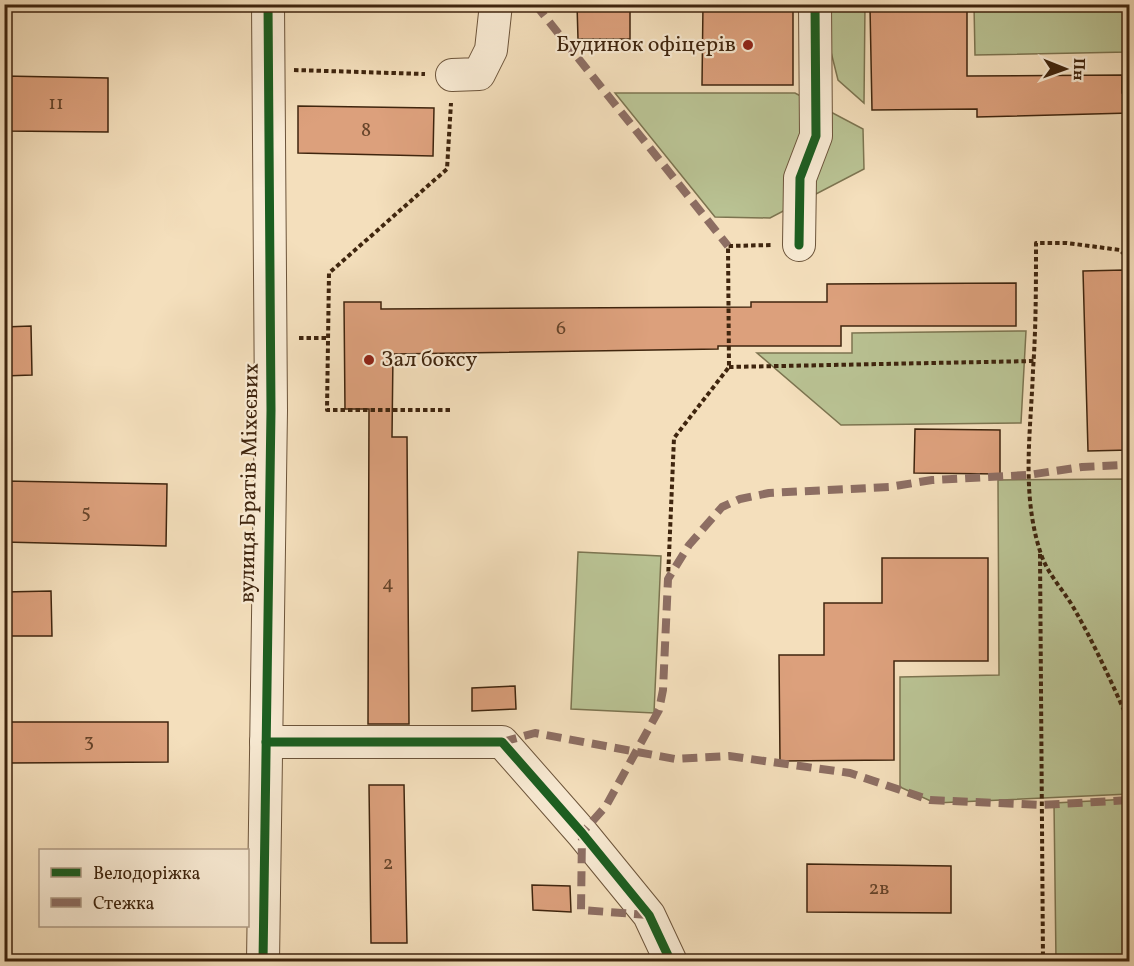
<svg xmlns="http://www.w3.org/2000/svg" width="1134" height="966" viewBox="0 0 1134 966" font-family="Vollkorn,serif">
	<rect width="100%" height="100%" fill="#f4dfbc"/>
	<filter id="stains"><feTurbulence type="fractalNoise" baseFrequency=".00333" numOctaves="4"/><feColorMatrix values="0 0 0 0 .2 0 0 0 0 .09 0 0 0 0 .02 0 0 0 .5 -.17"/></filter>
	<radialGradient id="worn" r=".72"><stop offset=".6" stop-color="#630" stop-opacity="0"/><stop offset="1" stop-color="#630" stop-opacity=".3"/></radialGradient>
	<g fill="#b9c293" stroke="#7c7450" stroke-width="1.5">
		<polygon points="825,5 865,5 864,103 838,80 825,28"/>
		<polygon points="974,5 1129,5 1128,52 975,55"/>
		<polygon points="615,93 795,93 863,129 864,169 770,218 715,217"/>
		<polygon points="1026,331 1021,423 841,425 757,353 852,353 852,333"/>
		<polygon points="1129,479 1129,794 935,803 900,787 900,677 999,675 998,480"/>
		<polygon points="578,552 661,556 654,713 571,709"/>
		<polygon points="1129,799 1129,961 1056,961 1054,803"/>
	</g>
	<g fill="#dca07c" stroke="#3f250e" stroke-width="1.5">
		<polygon points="577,4 630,4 630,39 578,39"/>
		<polygon points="703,4 793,4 793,85 702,85"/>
		<polygon points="870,7 967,9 967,76 1122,75 1122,93 1130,93 1130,113 977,117 977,109 872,110"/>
		<polygon points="4,76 108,78 108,132 4,131"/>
		<polygon points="298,106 434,108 433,156 298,153"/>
		<polygon points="1124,270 1130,450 1088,451 1083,271"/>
		<polygon points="1016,283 1016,326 841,326 841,346 718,346 718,349 393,354 392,437 407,437 409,724 368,724 369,409 345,409 344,302 381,302 381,309 751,307 751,302 827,302 827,284"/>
		<polygon points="31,326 32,375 4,376 4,327"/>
		<polygon points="915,429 1000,430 1000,474 914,473"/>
		<polygon points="4,481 167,484 166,546 4,542"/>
		<polygon points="882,558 988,558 988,661 894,661 894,760 780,761 779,655 824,655 824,603 882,603"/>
		<polygon points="51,591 52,636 4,636 4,592"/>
		<polygon points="515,686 516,709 472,711 472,688"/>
		<polygon points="10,722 168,722 168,762 10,763"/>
		<polygon points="369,785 404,785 407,943 371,943"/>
		<polygon points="807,864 951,866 951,913 807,912"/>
		<polygon points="532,885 570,886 571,912 533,910"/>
	</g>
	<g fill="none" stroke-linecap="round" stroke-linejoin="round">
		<defs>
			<g id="minor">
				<polyline points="452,75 479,74 491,50 496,4"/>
				<polyline points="799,245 800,178 816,136 815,4"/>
				<polyline points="266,742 502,742 582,833 649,915 671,962"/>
				<polyline points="263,962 271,410 268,4"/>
			</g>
		</defs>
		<use href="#minor" stroke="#6c543a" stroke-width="34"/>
		<g stroke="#3f250e" stroke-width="4" stroke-dasharray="4.5 3" stroke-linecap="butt">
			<polyline points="294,70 425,74"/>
			<path d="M1130 260 1120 250 1067 243H1036C1036 286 1036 328 1033 370 1031 430 1021 492 1040 551 1046 572 1061 587 1072 605 1094 643 1112 683 1130 724"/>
			<polyline points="299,338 328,338"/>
			<polyline points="729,367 1034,361"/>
			<polyline points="450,410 327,410 329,273 447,169 451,103"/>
			<polyline points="1040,554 1043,962"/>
			<polyline points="668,579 674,438 729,367 728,246 772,245"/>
		</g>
		<use href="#minor" stroke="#f8ead3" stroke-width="32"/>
		<g stroke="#8d6e63" stroke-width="8" stroke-dasharray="15 8" stroke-linecap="butt">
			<polyline points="535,4 728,246"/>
			<polyline points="502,742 535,733 675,759 729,756 850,773 930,800 1042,805 1130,800"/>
			<polyline points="649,915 581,910 582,833 606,806 659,710 663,690 668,579 689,545 722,507 740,499 769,493 889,487 932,480 1028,475 1082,467 1122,465 1130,463"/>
		</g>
		<defs>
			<g id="cycleway">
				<polyline points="799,245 800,178 816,136 815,4"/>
				<polyline points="266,742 502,742 582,833 649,915 671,962"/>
				<polyline points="263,962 271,410 268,4"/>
			</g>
		</defs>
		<use href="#cycleway" stroke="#f8ead3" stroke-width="13"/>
		<use href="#cycleway" stroke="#1b5e20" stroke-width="9"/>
	</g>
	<g fill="#8f2418" stroke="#f8ead3" stroke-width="2">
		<circle cx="748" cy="45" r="6"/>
		<circle cx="369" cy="360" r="6"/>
	</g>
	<g text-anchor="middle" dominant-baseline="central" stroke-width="4.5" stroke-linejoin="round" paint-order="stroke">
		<g font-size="20" fill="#66442a">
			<text x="56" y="104">11</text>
			<text x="366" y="131">8</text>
			<text x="561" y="329">6</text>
			<text x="86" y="513">5</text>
			<text x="388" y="584">4</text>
			<text x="89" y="742">3</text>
			<text x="388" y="864">2</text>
			<text x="879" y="889">2в</text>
		</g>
		<g font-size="22" fill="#3f250e" stroke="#f8ead3" text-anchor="end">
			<text x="736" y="45">Будинок офіцерів</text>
			<text x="381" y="360" text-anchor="start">Зал боксу</text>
		</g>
		<g font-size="22" fill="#3f250e" stroke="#f8ead3">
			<text transform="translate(250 483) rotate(-89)">вулиця Братів Міхєєвих</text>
		</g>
	</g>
	<rect width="1134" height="966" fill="none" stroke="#f4dfbc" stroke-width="24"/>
	<rect x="6" y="6" width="1122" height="954" fill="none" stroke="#3f250e" stroke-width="3"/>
	<rect x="12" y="12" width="1110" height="942" fill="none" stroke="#3f250e" stroke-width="1.5"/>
	<rect x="39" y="849" width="210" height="78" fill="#f8ead3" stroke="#ae9b84" stroke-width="1.5"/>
	<rect x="51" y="868" width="30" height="9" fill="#1b5e20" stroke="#ae9b84" stroke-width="1.5"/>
	<text x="93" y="879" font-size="18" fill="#3f250e">Велодоріжка</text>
	<rect x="51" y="898" width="30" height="9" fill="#8d6e63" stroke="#ae9b84" stroke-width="1.5"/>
	<text x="93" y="909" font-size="18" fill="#3f250e">Стежка</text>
	<g transform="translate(1065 69) rotate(91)" stroke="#f8ead3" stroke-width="4.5" paint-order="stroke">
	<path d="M0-4.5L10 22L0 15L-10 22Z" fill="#3f250e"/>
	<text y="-9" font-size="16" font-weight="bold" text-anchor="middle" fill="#3f250e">Пн</text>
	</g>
	<rect width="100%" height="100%" filter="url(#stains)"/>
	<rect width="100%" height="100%" fill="url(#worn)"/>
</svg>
